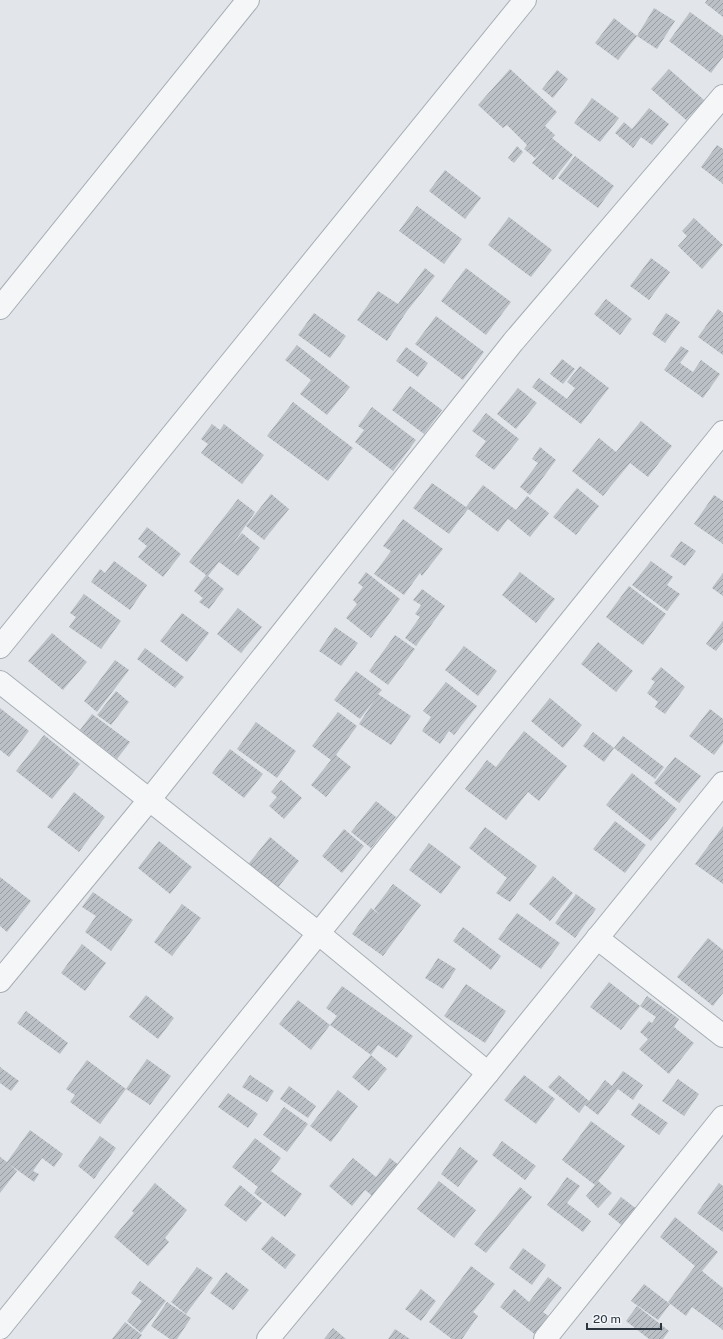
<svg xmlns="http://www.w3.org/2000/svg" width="723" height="1339" viewBox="0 0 723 1339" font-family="'Public Sans',sans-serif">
	<defs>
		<pattern id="building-hatch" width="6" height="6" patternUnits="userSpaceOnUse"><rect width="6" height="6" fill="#bac0c6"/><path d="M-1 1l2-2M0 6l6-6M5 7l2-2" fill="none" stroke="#979da2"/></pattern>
	</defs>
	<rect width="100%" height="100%" fill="#e2e6ea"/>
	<g fill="url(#building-hatch)">
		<polygon points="707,0 723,0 723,17 705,3"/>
		<polygon points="654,8 675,21 657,49 637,36"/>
		<polygon points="690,12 723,36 723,57 711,73 669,41"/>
		<polygon points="614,18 637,36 618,60 595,43"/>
		<polygon points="510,69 557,112 545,126 555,135 552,138 573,155 553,180 532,163 548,144 535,158 524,149 527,145 507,125 503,128 478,105"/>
		<polygon points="669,69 704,100 686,120 651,89"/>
		<polygon points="557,70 568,79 553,98 542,89"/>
		<polygon points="592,98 619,118 600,142 574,123"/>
		<polygon points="649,108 669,124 652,145 641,137 633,148 615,133 624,122 632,129"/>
		<polygon points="717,145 723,149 723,184 701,167"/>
		<polygon points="517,146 523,152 514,163 508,158"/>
		<polygon points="575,156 614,186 598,208 558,178"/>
		<polygon points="445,170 481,198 465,219 429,191"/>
		<polygon points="417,206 462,239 444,264 399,231"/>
		<polygon points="509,217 552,250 531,277 488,245"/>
		<polygon points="694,218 723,245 702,269 678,246 687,236 682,231"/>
		<polygon points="651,258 670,272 649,300 630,286"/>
		<polygon points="425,268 435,276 407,311 387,341 357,320 378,291 398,304"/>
		<polygon points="466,268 511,302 486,335 441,301"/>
		<polygon points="606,299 632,319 620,335 594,314"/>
		<polygon points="718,309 723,313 723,355 698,337"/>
		<polygon points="314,313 346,336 330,358 298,335"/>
		<polygon points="666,313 680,322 665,343 652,334"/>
		<polygon points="436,316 484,352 463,380 415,344"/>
		<polygon points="297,345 350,387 327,415 300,394 311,380 285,360"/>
		<polygon points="681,346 689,351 680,363 693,372 701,360 720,374 703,398 664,370"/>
		<polygon points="406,347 428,363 418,377 396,361"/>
		<polygon points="562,359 575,369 563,384 550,374"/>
		<polygon points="580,366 609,388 581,424 532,387 539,378 567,399 575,388 567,382"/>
		<polygon points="410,386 442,410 424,434 392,410"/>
		<polygon points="518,388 537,403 516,429 497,414"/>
		<polygon points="293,402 353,448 328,481 267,436"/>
		<polygon points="372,407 416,440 393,471 355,442 364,430 358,426"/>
		<polygon points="486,413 519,439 494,470 475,456 486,441 472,431"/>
		<polygon points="641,421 672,446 648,477 630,463 603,496 572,471 599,438 616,452"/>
		<polygon points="212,424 220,430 224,424 264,455 242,484 201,453 208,444 201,439"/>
		<polygon points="540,447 556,460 530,495 520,487 538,463 532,459"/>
		<polygon points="432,483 466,507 483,485 516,510 527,496 549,513 530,537 508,519 498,532 468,509 449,534 413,508"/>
		<polygon points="577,488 599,506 576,535 553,517"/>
		<polygon points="271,494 289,509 264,540 246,526"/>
		<polygon points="714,495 723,501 723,544 694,524"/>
		<polygon points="238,499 255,512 233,544 242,533 260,548 238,576 219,562 208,576 224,589 209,609 199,602 203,598 194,591 206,575 189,562"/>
		<polygon points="403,519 443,549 422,576 420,573 404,595 374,574 391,551 383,546"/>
		<polygon points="147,527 181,554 163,577 138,557 147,546 138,539"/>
		<polygon points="681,541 696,551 685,566 670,556"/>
		<polygon points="114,561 147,585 130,610 91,582 100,569 105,573"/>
		<polygon points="651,561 673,577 667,585 680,594 667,611 632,585"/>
		<polygon points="366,572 400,599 371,638 346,618 357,604 353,600 363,587 358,583"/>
		<polygon points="520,572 555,599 536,623 502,595"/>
		<polygon points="723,573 723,596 712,588"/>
		<polygon points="629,586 666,614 643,645 606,617"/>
		<polygon points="422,589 445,606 416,646 405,638 420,617 415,614 421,605 413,600"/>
		<polygon points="84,594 121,621 101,649 69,627 76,617 70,613"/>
		<polygon points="238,608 262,627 241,653 217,634"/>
		<polygon points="182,613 209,633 187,662 160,641"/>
		<polygon points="723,621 723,642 716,651 706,644"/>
		<polygon points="335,627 358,643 341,666 319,651"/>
		<polygon points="52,633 87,662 63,690 28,661"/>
		<polygon points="395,635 415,649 388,685 369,671"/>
		<polygon points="598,642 633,671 616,692 581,664"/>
		<polygon points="464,646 497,671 478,696 445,670"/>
		<polygon points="145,648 184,677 175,688 137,659"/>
		<polygon points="115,660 129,670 97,712 84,701"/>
		<polygon points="661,667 685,687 665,714 655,707 658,702 647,693 655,682 651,679"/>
		<polygon points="356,671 382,690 378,694 411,716 391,745 359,724 375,699 360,719 334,700"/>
		<polygon points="446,682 477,706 454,735 449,731 440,744 422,731 431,717 423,711"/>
		<polygon points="116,691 129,702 111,725 97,715"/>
		<polygon points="550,698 582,725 563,748 531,721"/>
		<polygon points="0,708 29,731 9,757 0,750"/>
		<polygon points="710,709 723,719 723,743 714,755 689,736"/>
		<polygon points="338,712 357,726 336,755 351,767 326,797 311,785 331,760 312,746"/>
		<polygon points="92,714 130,742 117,759 80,730"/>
		<polygon points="256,722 296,751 277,778 237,749"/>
		<polygon points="524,731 567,766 539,801 528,792 506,820 465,789 487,760 496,767"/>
		<polygon points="593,732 614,748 604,762 583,746"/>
		<polygon points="44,735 80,764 52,799 16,771"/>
		<polygon points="623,736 664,767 655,779 614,748"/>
		<polygon points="230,749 263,774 244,798 212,773"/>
		<polygon points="675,757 701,776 679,803 654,783"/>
		<polygon points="632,773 677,809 651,841 606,805"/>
		<polygon points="281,780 302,798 284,819 269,806 277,797 271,792"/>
		<polygon points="74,792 105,817 79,852 47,827"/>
		<polygon points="376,801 396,817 371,848 351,832"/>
		<polygon points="615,821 646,845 625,873 593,849"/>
		<polygon points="723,826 723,884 695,864"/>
		<polygon points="485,827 537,866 510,902 496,893 507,878 469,848"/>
		<polygon points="344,829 364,846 342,873 322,856"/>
		<polygon points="270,837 299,861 276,890 246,867"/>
		<polygon points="159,841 192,867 170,894 138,868"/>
		<polygon points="429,843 461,867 441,894 409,870"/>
		<polygon points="553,876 573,893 550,921 529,904"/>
		<polygon points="0,877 31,901 7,932 0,926"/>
		<polygon points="393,884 421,905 383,956 352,934 371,908 380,915 374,909"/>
		<polygon points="93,892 133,920 111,951 85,932 96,916 82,907"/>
		<polygon points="576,894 596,909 575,938 555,923"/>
		<polygon points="182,904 201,918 172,956 154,942"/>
		<polygon points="517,913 560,943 541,969 498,939"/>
		<polygon points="463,927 501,956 491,970 453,941"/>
		<polygon points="708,938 723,950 723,993 713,1006 677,977"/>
		<polygon points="82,944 106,963 85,991 61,973"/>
		<polygon points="438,958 456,969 443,989 425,978"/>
		<polygon points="609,982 640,1006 647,996 679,1019 674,1027 694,1043 669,1074 639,1049 648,1039 640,1032 649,1021 652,1023 656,1017 640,1006 621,1030 590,1007"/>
		<polygon points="466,984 506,1011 485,1043 444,1016"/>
		<polygon points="342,986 413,1036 397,1058 378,1045 371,1055 330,1025 337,1016 326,1008"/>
		<polygon points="146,995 174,1018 158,1039 129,1017"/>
		<polygon points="298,1000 330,1025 311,1050 279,1024"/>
		<polygon points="26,1011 68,1043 60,1054 17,1023"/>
		<polygon points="371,1055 387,1069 369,1091 352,1077"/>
		<polygon points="147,1059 171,1076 150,1105 126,1089"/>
		<polygon points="87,1060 126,1089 100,1124 70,1102 75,1095 66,1089"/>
		<polygon points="0,1067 19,1081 11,1091 0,1083"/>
		<polygon points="623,1071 643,1085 633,1100 618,1089 598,1115 585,1105 579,1113 548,1087 559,1075 589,1101 605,1080 612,1086"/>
		<polygon points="250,1075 274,1091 267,1102 242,1087"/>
		<polygon points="524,1075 555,1099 536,1124 504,1100"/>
		<polygon points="678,1079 699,1094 684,1116 662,1101"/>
		<polygon points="289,1086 316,1106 308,1118 280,1099"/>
		<polygon points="338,1090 358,1106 331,1142 310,1126"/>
		<polygon points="228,1093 258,1114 248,1128 218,1107"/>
		<polygon points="639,1103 668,1123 659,1135 631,1115"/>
		<polygon points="284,1107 308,1124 287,1152 263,1135"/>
		<polygon points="591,1121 625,1146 598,1181 612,1193 598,1208 586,1196 595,1185 562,1160"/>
		<polygon points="30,1130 63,1154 54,1167 42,1158 33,1171 39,1174 34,1182 9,1164 17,1171 0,1193 0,1157 7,1162"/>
		<polygon points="100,1136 116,1148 94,1179 78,1166"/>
		<polygon points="255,1138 281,1158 271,1171 302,1194 285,1217 254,1193 258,1187 232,1167"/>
		<polygon points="502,1141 536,1166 525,1180 492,1155"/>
		<polygon points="460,1147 478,1161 458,1187 441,1174"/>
		<polygon points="353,1158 376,1177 390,1158 401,1167 376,1199 365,1190 352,1206 329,1186"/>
		<polygon points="567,1177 580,1186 567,1203 591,1221 583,1232 547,1205"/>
		<polygon points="439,1181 476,1210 454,1238 417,1209"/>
		<polygon points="155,1183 187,1210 165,1238 169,1242 148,1266 114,1237 134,1213 132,1211"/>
		<polygon points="719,1183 723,1186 723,1232 697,1213"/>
		<polygon points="240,1185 262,1203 246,1222 224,1205"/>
		<polygon points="520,1187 532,1197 486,1253 474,1244"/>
		<polygon points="621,1197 638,1210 625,1228 608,1214"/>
		<polygon points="675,1217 718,1252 702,1271 723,1288 723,1330 692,1307 686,1316 668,1302 695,1266 660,1237"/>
		<polygon points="272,1236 296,1255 285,1269 261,1249"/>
		<polygon points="523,1248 546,1265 532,1285 509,1268"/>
		<polygon points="471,1266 495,1284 473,1312 478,1316 462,1339 452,1339 429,1322"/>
		<polygon points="197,1267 213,1278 186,1314 171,1302"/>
		<polygon points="226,1272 249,1290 233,1310 210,1293"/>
		<polygon points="548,1277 562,1288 543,1312 551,1318 537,1336 500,1307 514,1289 529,1302"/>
		<polygon points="140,1281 166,1301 141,1333 127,1321 142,1301 131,1293"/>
		<polygon points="644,1284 670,1304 658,1320 631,1301"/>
		<polygon points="421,1289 436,1301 421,1321 405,1309"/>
		<polygon points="167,1302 191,1318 177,1339 170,1339 151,1326"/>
		<polygon points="637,1306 669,1331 663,1339 649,1339 626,1321"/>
		<polygon points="125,1322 142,1335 139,1339 112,1339"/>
		<polygon points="333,1328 346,1339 324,1339"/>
		<polygon points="395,1329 410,1339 388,1339"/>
	</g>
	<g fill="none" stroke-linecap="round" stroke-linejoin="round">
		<defs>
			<g id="minor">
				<polyline points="0,308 248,0"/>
				<polyline points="0,647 525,0"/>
				<polyline points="0,682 318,933 488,1073"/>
				<polyline points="597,938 723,1036"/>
				<polyline points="0,981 150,799 513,342 723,96"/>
				<polyline points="0,1328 723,432"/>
				<polyline points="268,1339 488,1073 723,783"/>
				<polyline points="545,1339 723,1117"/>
			</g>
		</defs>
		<use href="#minor" stroke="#a7aeb4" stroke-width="24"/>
		<use href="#minor" stroke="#f5f6f8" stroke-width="22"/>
	</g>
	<path d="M587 1323v6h74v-6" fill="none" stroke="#2b3641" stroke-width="2"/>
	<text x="593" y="1323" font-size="12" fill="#2b3641" stroke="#f2f5f7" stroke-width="3" paint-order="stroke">20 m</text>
</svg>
